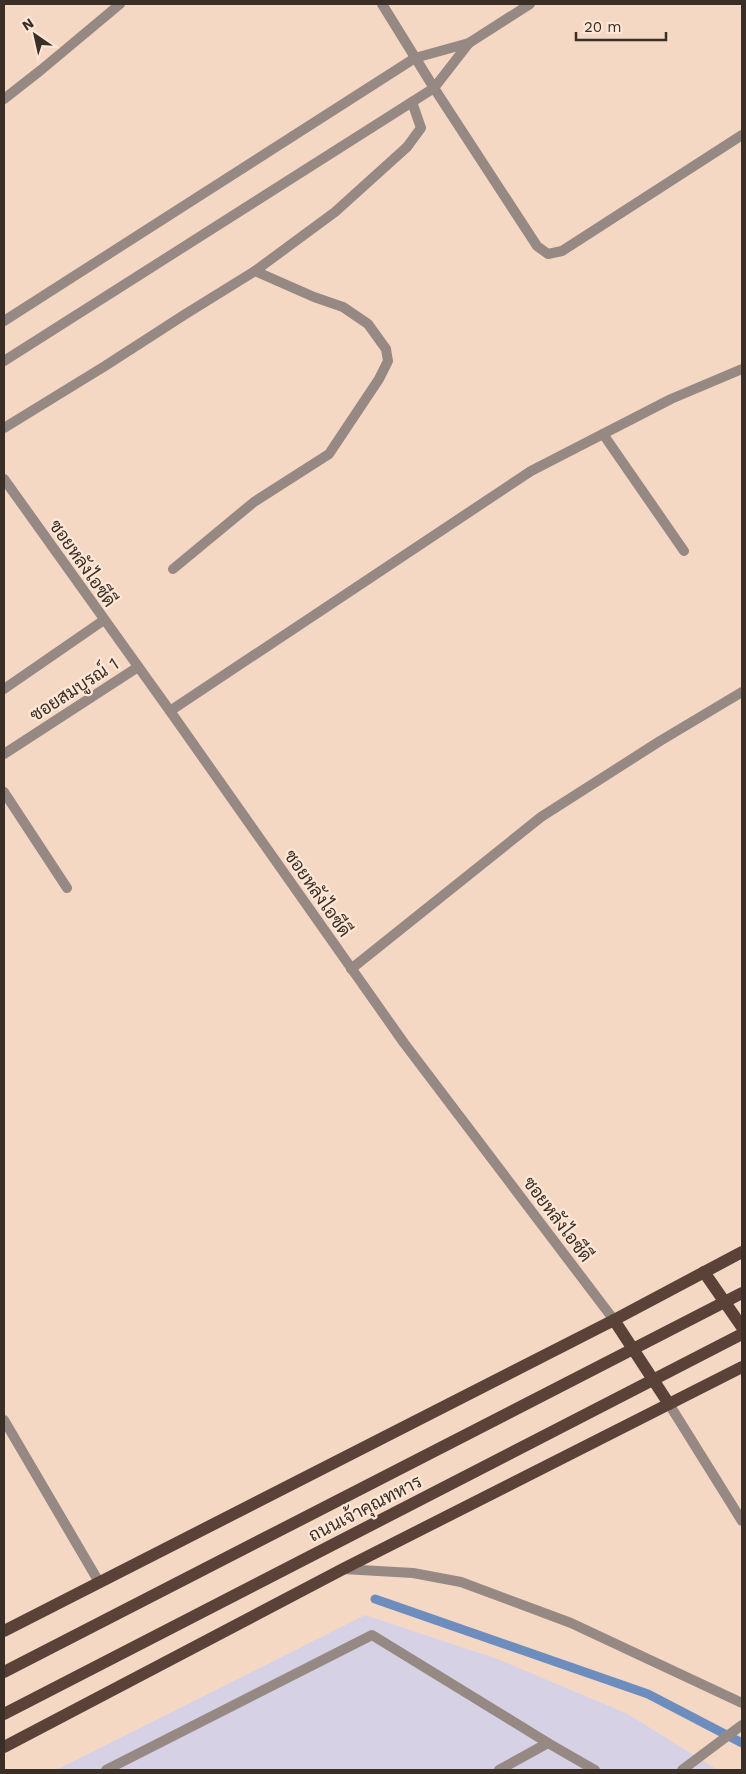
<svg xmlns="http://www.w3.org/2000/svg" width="746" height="1774" viewBox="0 0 746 1774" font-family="'Work Sans',Sarabun,sans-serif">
	<rect width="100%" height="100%" fill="#f5d8c4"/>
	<polygon fill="#d7d1e6" points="365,1615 495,1658 626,1713 718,1770 56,1770"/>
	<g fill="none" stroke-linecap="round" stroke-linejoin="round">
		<polyline stroke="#6e8dbf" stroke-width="9" points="375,1599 648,1694 742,1743"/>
		<g stroke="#968882" stroke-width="10">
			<polyline points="4,99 41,70 120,4"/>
			<polyline points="255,271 335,212 407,147 421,128 412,102"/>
			<polyline points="4,428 105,366 184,315 255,271 314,297 343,307 368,324 386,349 388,361 379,379 329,454 254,502 173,569"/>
			<polyline points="603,434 684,551"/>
			<polyline points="4,689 104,620"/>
			<polyline points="170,711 531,471 671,399 742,369"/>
			<polyline points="4,792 67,888"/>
			<polyline points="351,969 541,817 660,741 742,692"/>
			<polyline points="4,1420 99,1582"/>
			<polyline points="106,1770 372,1635 548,1743"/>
			<polyline points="499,1770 548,1743 595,1770"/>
			<polyline points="682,1770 742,1725"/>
		</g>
		<g stroke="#968882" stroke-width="10">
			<polyline points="382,4 434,88 537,246 548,254 562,251 742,135"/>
			<polyline points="4,321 415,58 469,43 530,4"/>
			<polyline points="4,361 434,88 469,43"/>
			<polyline points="4,479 170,711 404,1043 614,1320"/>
			<polyline points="4,754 138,667"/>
			<polyline points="669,1404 742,1521"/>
			<polyline points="343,1569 413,1573 461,1582 571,1623 742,1703"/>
		</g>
		<g stroke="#5a4239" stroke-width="12">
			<polyline points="704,1272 742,1327"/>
			<polyline points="614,1320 669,1404"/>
			<polyline points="4,1631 614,1320 742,1252"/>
			<polyline points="4,1747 343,1569 742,1367"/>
		</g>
		<g stroke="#5a4239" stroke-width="12">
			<polyline points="4,1672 742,1293"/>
			<polyline points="4,1714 742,1334"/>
		</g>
	</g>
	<g text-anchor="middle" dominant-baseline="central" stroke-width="4.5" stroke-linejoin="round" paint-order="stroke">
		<g font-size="18" fill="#3a2f27" stroke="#fee7d6">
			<text transform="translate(83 563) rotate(55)">ซอยหลังไอซีดี</text>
			<text transform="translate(74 689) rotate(-33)">ซอยสมบูรณ์ 1</text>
			<text transform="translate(318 893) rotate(55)">ซอยหลังไอซีดี</text>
			<text transform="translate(558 1219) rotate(53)">ซอยหลังไอซีดี</text>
			<text transform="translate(365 1508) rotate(-27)">ถนนเจ้าคุณทหาร</text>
		</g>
	</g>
	<rect width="746" height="1774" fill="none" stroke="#3a2f27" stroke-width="10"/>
	<g transform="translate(35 35) rotate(326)" stroke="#fee7d6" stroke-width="4" paint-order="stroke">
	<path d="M0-4L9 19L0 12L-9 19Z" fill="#3a2f27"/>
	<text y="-8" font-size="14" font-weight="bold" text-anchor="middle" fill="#3a2f27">N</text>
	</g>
	<path d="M576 32v8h90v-8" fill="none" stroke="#3a2f27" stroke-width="2.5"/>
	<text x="584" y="32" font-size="15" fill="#3a2f27" stroke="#fee7d6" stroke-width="4" paint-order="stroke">20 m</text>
</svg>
